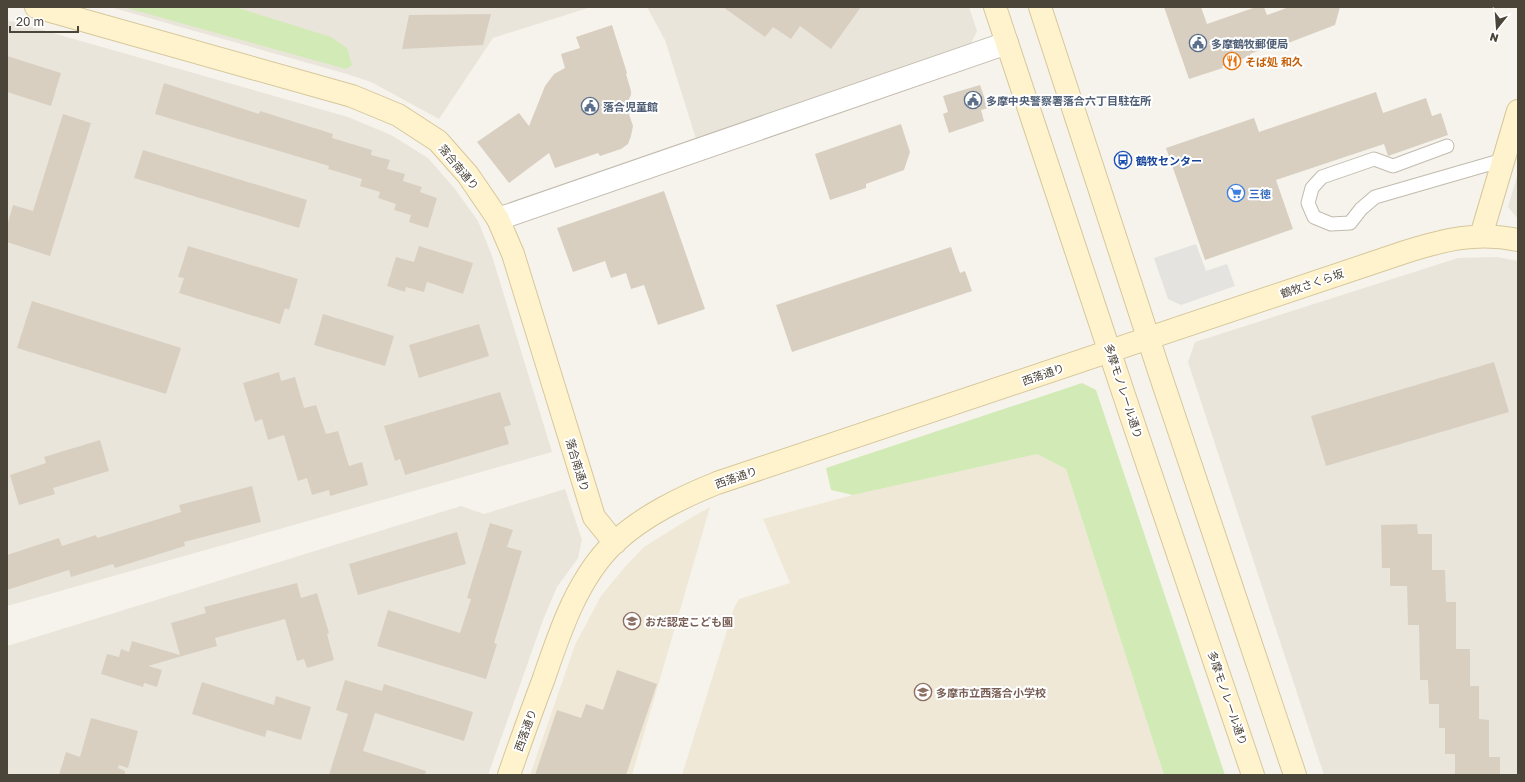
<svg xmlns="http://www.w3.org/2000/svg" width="1525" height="782" viewBox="0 0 1525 782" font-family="'Golos Text','Noto Sans JP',sans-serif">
	<rect width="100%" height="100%" fill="#f6f3ec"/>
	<g fill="#eae5da">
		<polygon points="110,7 591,7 493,38 439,119 371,82 347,74"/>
		<polygon points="647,7 969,7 977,31 969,47 696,139 665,40"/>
		<polygon points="7,20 348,117 391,135 428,158 455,189 478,221 492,256 552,452 7,606"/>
		<polygon points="1518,173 1518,219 1508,207"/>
		<polygon points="1497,257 1518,261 1518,775 1324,775 1188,362 1195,342 1458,258"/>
		<polygon points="565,489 582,540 578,558 557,587 543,620 488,775 7,775 7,646 461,506 484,514"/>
	</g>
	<g fill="#efe8d6">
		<polygon points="1037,454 1066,469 1164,775 682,775 734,608 739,599 790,583 763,519 853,495"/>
		<polygon points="710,507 632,775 530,775 575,645 601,596 624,568 644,547 684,522"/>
	</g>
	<g fill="#d2eab5">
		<polygon points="123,7 235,7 331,37 347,48 352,65 346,69"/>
		<polygon points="1082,383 1096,390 1225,775 1164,775 1066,469 1037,454 853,495 831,490 826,468"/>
	</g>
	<polygon fill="#e5e3e0" points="1196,244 1206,271 1227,264 1235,286 1181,305 1168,299 1154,258"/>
	<g fill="#d8cfc1">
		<polygon points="723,7 861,7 831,49 800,26 791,39 773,27 765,37"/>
		<polygon points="1164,7 1201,7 1207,24 1256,7 1264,7 1267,15 1289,7 1340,7 1335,25 1283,45 1281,42 1250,54 1250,56 1222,66 1223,68 1189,79"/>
		<polygon points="491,14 483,45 402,49 409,15"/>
		<polygon points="612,25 627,73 626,74 631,91 631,95 626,105 633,126 631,136 628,144 621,149 600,156 598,153 555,168 549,153 509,183 477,142 519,113 529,126 545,86 554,74 565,68 561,54 580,48 576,37"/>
		<polygon points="7,56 61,73 51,106 7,92"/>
		<polygon points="164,83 259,114 260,111 333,134 332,138 372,150 371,155 390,160 387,169 405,174 403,181 422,187 420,192 437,198 428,228 409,222 411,215 394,210 396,204 378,198 380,192 360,186 362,179 328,169 329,166 155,114"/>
		<polygon points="980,85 988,108 981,110 984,121 949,133 943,114 948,112 943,96"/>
		<polygon points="1376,92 1383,113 1426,98 1432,116 1441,113 1448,135 1388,156 1384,144 1276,180 1293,229 1205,260 1166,148 1254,118 1259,132"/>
		<polygon points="63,114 91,123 50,256 7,242 7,226 13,205 33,211"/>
		<polygon points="901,124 910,152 904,170 866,184 866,188 830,200 815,154"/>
		<polygon points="143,150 307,200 299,228 134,178"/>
		<polygon points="664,191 705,309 658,325 644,285 631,289 626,273 611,278 605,261 573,272 557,228"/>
		<polygon points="188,246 298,279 289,310 285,308 280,324 179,293 184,278 178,277"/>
		<polygon points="419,246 473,263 463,294 427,282 424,292 406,287 405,292 387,286 396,257 414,262"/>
		<polygon points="951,247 960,273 965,271 972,291 792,352 776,305"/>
		<polygon points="32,301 181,348 166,394 17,348"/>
		<polygon points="323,314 394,336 385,366 314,345"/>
		<polygon points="479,324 489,356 419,378 409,345"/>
		<polygon points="1494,362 1509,412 1326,466 1311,416"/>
		<polygon points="279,372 281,381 295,377 304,408 316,405 326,434 338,431 349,466 362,462 368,485 330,496 329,490 312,495 307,478 298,481 284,435 268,440 262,419 255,422 243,383"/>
		<polygon points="500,392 511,425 504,427 509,444 405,475 400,459 395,461 384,426"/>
		<polygon points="100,440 109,471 53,488 55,494 19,505 10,475 46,463 44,457"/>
		<polygon points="252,486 261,522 184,542 185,546 115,568 113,564 71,577 69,570 7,590 7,555 59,538 62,546 96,535 97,538 181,512 179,505"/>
		<polygon points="490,523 513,530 507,547 522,551 494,643 497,644 486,679 377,646 388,610 460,633 471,599 467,598"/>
		<polygon points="1417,524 1418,534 1432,534 1432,570 1445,570 1446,602 1456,602 1456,649 1470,649 1470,686 1479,686 1479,719 1489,720 1489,757 1500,757 1500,775 1455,775 1455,754 1445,754 1445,728 1439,728 1439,704 1429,704 1428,680 1420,680 1419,625 1408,625 1407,586 1390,586 1390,568 1382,568 1381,525"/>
		<polygon points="457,532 466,564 358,595 349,564"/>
		<polygon points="297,583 301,598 317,593 329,633 327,634 334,660 307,668 304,659 297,661 285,619 215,638 217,646 148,666 162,670 157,687 144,683 143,687 101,674 107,654 119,657 121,649 129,652 132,641 180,655 171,623 206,613 204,607"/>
		<polygon points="617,670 657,684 626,775 535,775 557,710 581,718 586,704 603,710"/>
		<polygon points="345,680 382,691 384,684 473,712 464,741 375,713 363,751 426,771 425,775 329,775 348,714 336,710"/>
		<polygon points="202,682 274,705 276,696 311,707 301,740 267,730 265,737 192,714"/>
		<polygon points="91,718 138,731 128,768 119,765 118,768 125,771 125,775 59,775 66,752 80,757"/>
	</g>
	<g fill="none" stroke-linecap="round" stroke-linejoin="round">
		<defs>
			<polyline id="lane" points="1447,146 1393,166 1374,159 1322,177 1312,188 1308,203 1314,217 1331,224 1350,223 1361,209 1375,197 1503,160"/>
			<polyline id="street" points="498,219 1007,43"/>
			<g id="secondary">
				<polyline points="36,7 352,96 398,115 438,141 468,175 498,219 513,254 594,517 615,543"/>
				<polyline points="995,7 1129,410 1253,775"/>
				<polyline points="1040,7 1161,377 1295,775"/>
				<polyline points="1481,236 1518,111"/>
				<path d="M509 775C520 743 532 710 544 678 560 631 578 577 615 542 645 515 680 498 717 483L1405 252C1443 240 1477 231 1518 240"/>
			</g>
		</defs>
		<use href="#lane" stroke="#c2bbae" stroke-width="15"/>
		<use href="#street" stroke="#c2bbae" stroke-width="24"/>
		<use href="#secondary" stroke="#d6c79b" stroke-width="24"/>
		<use href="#lane" stroke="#fff" stroke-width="13"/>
		<use href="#street" stroke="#fff" stroke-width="22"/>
		<use href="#secondary" stroke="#fff3cd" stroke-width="22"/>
	</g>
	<defs>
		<symbol id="civic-ring" viewBox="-11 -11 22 22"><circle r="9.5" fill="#fff" stroke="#5c6f8a" stroke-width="1.5"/><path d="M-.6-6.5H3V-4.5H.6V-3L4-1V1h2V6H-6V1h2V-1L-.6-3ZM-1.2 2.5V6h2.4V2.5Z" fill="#5c6f8a"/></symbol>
		<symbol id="restaurant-ring" viewBox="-11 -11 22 22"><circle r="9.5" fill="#fff" stroke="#e8710a" stroke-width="1.5"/><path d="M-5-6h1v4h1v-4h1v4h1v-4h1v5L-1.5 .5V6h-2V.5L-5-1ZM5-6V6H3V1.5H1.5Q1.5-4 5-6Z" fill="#e8710a"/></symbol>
		<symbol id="bus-ring" viewBox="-11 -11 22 22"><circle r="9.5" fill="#fff" stroke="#1a4fb4" stroke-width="1.5"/><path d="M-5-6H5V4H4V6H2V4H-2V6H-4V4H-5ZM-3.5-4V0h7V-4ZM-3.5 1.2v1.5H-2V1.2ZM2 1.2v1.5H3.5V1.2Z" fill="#1a4fb4"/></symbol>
		<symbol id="supermarket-ring" viewBox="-11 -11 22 22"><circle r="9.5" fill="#fff" stroke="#3f7fe0" stroke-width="1.5"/><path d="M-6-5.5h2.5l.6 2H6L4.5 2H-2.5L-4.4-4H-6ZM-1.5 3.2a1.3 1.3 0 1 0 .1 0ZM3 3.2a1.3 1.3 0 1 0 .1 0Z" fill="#3f7fe0"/></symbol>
		<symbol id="school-ring" viewBox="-11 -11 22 22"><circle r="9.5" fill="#fff" stroke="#8d6e63" stroke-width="1.5"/><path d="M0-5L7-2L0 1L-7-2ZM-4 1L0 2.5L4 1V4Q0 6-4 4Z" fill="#8d6e63"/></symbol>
	</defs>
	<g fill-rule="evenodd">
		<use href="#civic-ring" x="1188" y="33" width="20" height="20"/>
		<use href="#restaurant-ring" x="1222" y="51" width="20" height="20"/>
		<use href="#civic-ring" x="963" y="90" width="20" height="20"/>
		<use href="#civic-ring" x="580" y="96" width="20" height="20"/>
		<use href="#bus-ring" x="1113" y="150" width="20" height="20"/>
		<use href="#supermarket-ring" x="1226" y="183" width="20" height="20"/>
		<use href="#school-ring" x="622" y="611" width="20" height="20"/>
		<use href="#school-ring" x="913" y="682" width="20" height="20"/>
	</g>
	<g text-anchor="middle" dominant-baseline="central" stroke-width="4" stroke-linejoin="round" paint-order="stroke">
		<g font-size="11" font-weight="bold" fill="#4e5e75" stroke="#fff" text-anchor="start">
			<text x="1211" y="43">多摩鶴牧郵便局</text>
			<text x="986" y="100">多摩中央警察署落合六丁目駐在所</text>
			<text x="603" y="106">落合児童館</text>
		</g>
		<g font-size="11" font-weight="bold" fill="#c56008" stroke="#fff" text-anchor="start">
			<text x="1245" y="61">そば処 和久</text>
		</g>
		<g font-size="11" font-weight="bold" fill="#164399" stroke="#fff" text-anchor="start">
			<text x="1136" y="160">鶴牧センター</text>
		</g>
		<g font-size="11" fill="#4b4439" stroke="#fff">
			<text transform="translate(459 167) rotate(50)">落合南通り</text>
			<text transform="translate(1312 283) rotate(-19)">鶴牧さくら坂</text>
			<text transform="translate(1043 374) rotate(-19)">西落通り</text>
			<text transform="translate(1124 391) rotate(72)">多摩モノレール通り</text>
			<text transform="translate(578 465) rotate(73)">落合南通り</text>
			<text transform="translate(736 477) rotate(-19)">西落通り</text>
			<text transform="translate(1228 698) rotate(71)">多摩モノレール通り</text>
			<text transform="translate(525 730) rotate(-70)">西落通り</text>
		</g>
		<g font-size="11" font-weight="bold" fill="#366cbe" stroke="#fff" text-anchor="start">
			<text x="1249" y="193">三徳</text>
		</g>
		<g font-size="11" font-weight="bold" fill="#785e54" stroke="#fff" text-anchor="start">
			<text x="645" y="621">おだ認定こども園</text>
			<text x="936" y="692">多摩市立西落合小学校</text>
		</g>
	</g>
	<rect width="1525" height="782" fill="none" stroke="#4b4439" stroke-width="16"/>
	<g transform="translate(1497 28) rotate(197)" stroke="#ffffff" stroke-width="3" paint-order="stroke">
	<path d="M0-3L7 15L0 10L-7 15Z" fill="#4b4439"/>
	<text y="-6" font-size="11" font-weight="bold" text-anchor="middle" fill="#4b4439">N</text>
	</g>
	<path d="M10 26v6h68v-6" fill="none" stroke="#4b4439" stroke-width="2"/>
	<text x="16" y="26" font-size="12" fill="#4b4439" stroke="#ffffff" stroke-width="3" paint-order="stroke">20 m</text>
</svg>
